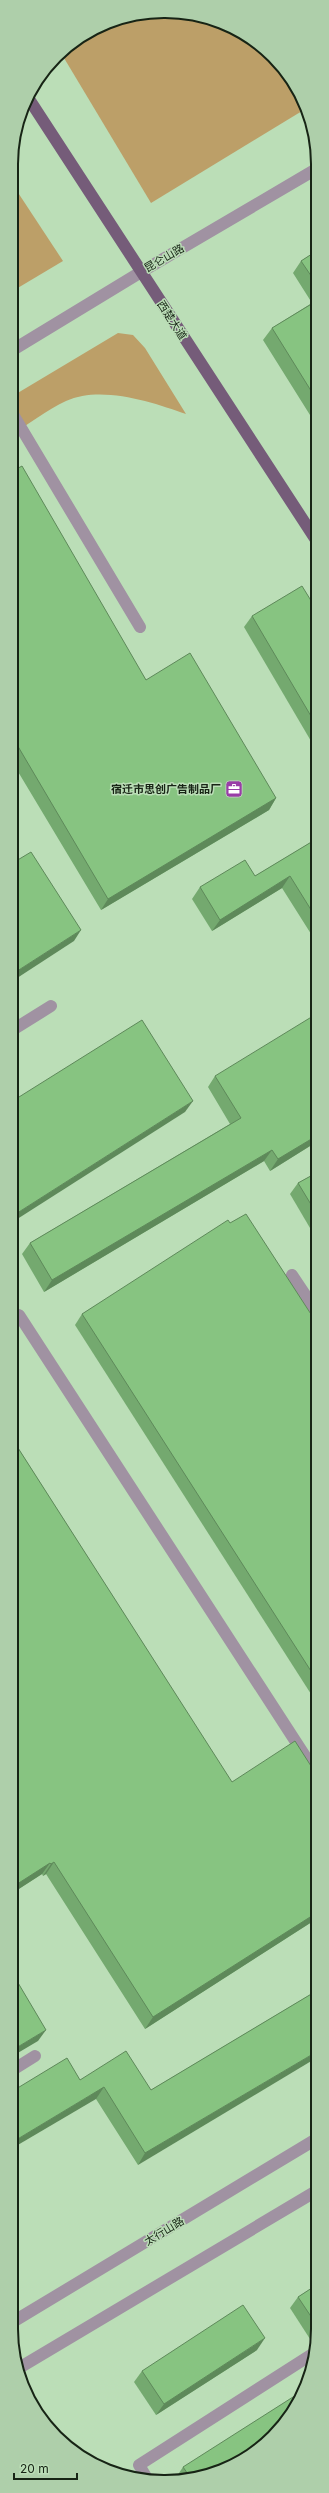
<svg xmlns="http://www.w3.org/2000/svg" width="329" height="2493" viewBox="0 0 329 2493" font-family="Inter,'Noto Sans SC',sans-serif">
	<rect width="100%" height="100%" fill="#bbdeb7"/>
	<g fill="#bc9f68">
		<polygon points="175,11 232,27 273,56 307,108 151,203 61,53 115,19"/>
		<polygon points="11,182 63,261 11,292"/>
		<path d="M118 333 133 335 145 348 186 414C152 402 101 385 66 401 47 410 29 424 11 435V397Z"/>
	</g>
	<g fill="none" stroke-linecap="round" stroke-linejoin="round">
		<g stroke="#a092a2" stroke-width="12">
			<polyline points="11,351 141,272 318,168"/>
			<polyline points="11,411 140,627"/>
			<polyline points="11,1031 51,1006"/>
			<polyline points="292,1275 318,1314"/>
			<polyline points="19,1315 318,1776"/>
			<polyline points="11,2071 35,2056"/>
			<polyline points="11,2323 318,2138"/>
			<polyline points="19,2368 318,2190"/>
			<polyline points="148,2480 139,2465 314,2353"/>
		</g>
		<polyline stroke="#755c79" stroke-width="12" points="27,96 318,543"/>
	</g>
	<g fill="#74a96f">
		<polygon points="318,250 318,422 315,423 263,340 272,328 312,303 293,273 301,261"/>
		<polygon points="11,472 146,680 276,798 269,810 101,910 11,760"/>
		<polygon points="318,612 318,753 244,627 252,616"/>
		<polygon points="318,838 318,945 282,888 212,931 192,899 200,887 255,876"/>
		<polygon points="215,1076 318,1141 270,1171 264,1161 44,1292 22,1254 30,1243 230,1124 208,1087"/>
		<polygon points="318,1172 318,1223 310,1228 290,1194 298,1183"/>
		<polygon points="230,1223 318,1325 318,1705 75,1325 82,1314"/>
		<polygon points="11,1437 318,1918 145,2029 46,1874 43,1876 42,1874 11,1894"/>
		<polygon points="318,1990 138,2165 96,2099 80,2080 151,2090"/>
		<polygon points="318,2284 318,2334 310,2339 290,2308 298,2297"/>
		<polygon points="257,2350 156,2415 134,2382 142,2371"/>
		<polygon points="183,2467 214,2474 175,2479"/>
	</g>
	<g fill="#5e895a">
		<polygon points="16,743 11,750 11,746"/>
		<polygon points="276,798 269,810 101,910 108,899"/>
		<polygon points="290,876 282,888 212,931 220,920"/>
		<polygon points="81,930 74,941 11,982 11,975"/>
		<polygon points="193,1101 185,1112 11,1223 11,1217"/>
		<polygon points="318,1135 318,1141 270,1171 278,1159"/>
		<polygon points="272,1150 264,1161 44,1292 52,1280"/>
		<polygon points="318,1216 318,1223 310,1228"/>
		<polygon points="17,1299 11,1308 11,1303"/>
		<polygon points="54,1862 46,1874 43,1876 51,1864"/>
		<polygon points="50,1863 42,1874 11,1894 11,1888"/>
		<polygon points="318,1912 318,1918 145,2029 153,2017"/>
		<polygon points="46,2030 38,2041 11,2057 11,2051"/>
		<polygon points="318,2051 318,2057 138,2165 145,2153"/>
		<polygon points="104,2087 96,2099 11,2149 11,2143"/>
		<polygon points="318,2328 318,2334 310,2339"/>
		<polygon points="265,2338 257,2350 156,2415 164,2404"/>
	</g>
	<g fill="#87c481" stroke="#5e895a">
		<polygon points="318,250 318,286 301,261"/>
		<polygon points="318,300 318,402 272,328"/>
		<polygon points="22,466 146,680 190,653 276,798 108,899 16,743 11,746 11,472"/>
		<polygon points="302,586 318,612 318,728 252,616"/>
		<polygon points="318,838 318,921 290,876 220,920 200,887 245,860 255,876"/>
		<polygon points="31,852 81,930 11,975 11,864"/>
		<polygon points="318,1013 318,1135 278,1159 272,1150 52,1280 30,1243 241,1118 215,1076"/>
		<polygon points="142,1020 193,1101 11,1217 11,1102"/>
		<polygon points="318,1172 318,1216 298,1183"/>
		<polygon points="246,1214 318,1325 318,1682 82,1314 228,1220 230,1223"/>
		<polygon points="11,1290 17,1299 11,1303"/>
		<polygon points="11,1437 232,1782 295,1741 318,1777 318,1912 153,2017 54,1862 51,1864 50,1863 11,1888"/>
		<polygon points="11,1971 46,2030 11,2051"/>
		<polygon points="318,1990 318,2051 145,2153 104,2087 11,2143 11,2092 67,2058 80,2080 126,2051 151,2090"/>
		<polygon points="318,2284 318,2327 298,2297"/>
		<polygon points="243,2305 265,2338 164,2404 142,2371"/>
		<polygon points="304,2390 302,2397 266,2444 214,2474 190,2477 183,2467"/>
	</g>
	<defs>
		<symbol id="office-square" viewBox="-11 -11 22 22"><rect x="-9" y="-9" width="18" height="18" rx="4" fill="#993da7" stroke="#bbdeb7"/><path d="M-6-3h4V-5.5h4V-3h4V5H-6ZM-1-4.5V-3h2v-1.5ZM-6 0V1H6V0Z" fill="#fff"/></symbol>
	</defs>
	<g fill-rule="evenodd">
		<use href="#office-square" x="224" y="779" width="20" height="20"/>
	</g>
	<g text-anchor="middle" dominant-baseline="central" stroke-width="3" stroke-linejoin="round" paint-order="stroke">
		<g font-size="11" fill="#172415" stroke="#bbdeb7">
			<text transform="translate(164 258) rotate(-30)">昆仑山路</text>
			<text transform="translate(172 320) rotate(57)">西楚大道</text>
			<text transform="translate(164 2231) rotate(-31)">太行山路</text>
		</g>
		<g font-size="11" font-weight="bold" fill="#172415" stroke="#bbdeb7" text-anchor="end">
			<text x="221" y="789">宿迁市思创广告制品厂</text>
		</g>
	</g>
	<path d="M0 0H329V2493H0ZM164 18H165A146 146 0 0 1 311 164V2329A146 146 0 0 1 165 2475H164A146 146 0 0 1 18 2329V164A146 146 0 0 1 164 18Z" fill="#aecfaa" fill-rule="evenodd"/>
	<path fill="none" stroke="#172415" stroke-width="2" d="M164 18H165A146 146 0 0 1 311 164V2329A146 146 0 0 1 165 2475H164A146 146 0 0 1 18 2329V164A146 146 0 0 1 164 18Z"/>
	<path d="M14 2473v6h63v-6" fill="none" stroke="#172415" stroke-width="2"/>
	<text x="20" y="2473" font-size="12" fill="#172415" stroke="#bbdeb7" stroke-width="3" paint-order="stroke">20 m</text>
</svg>
